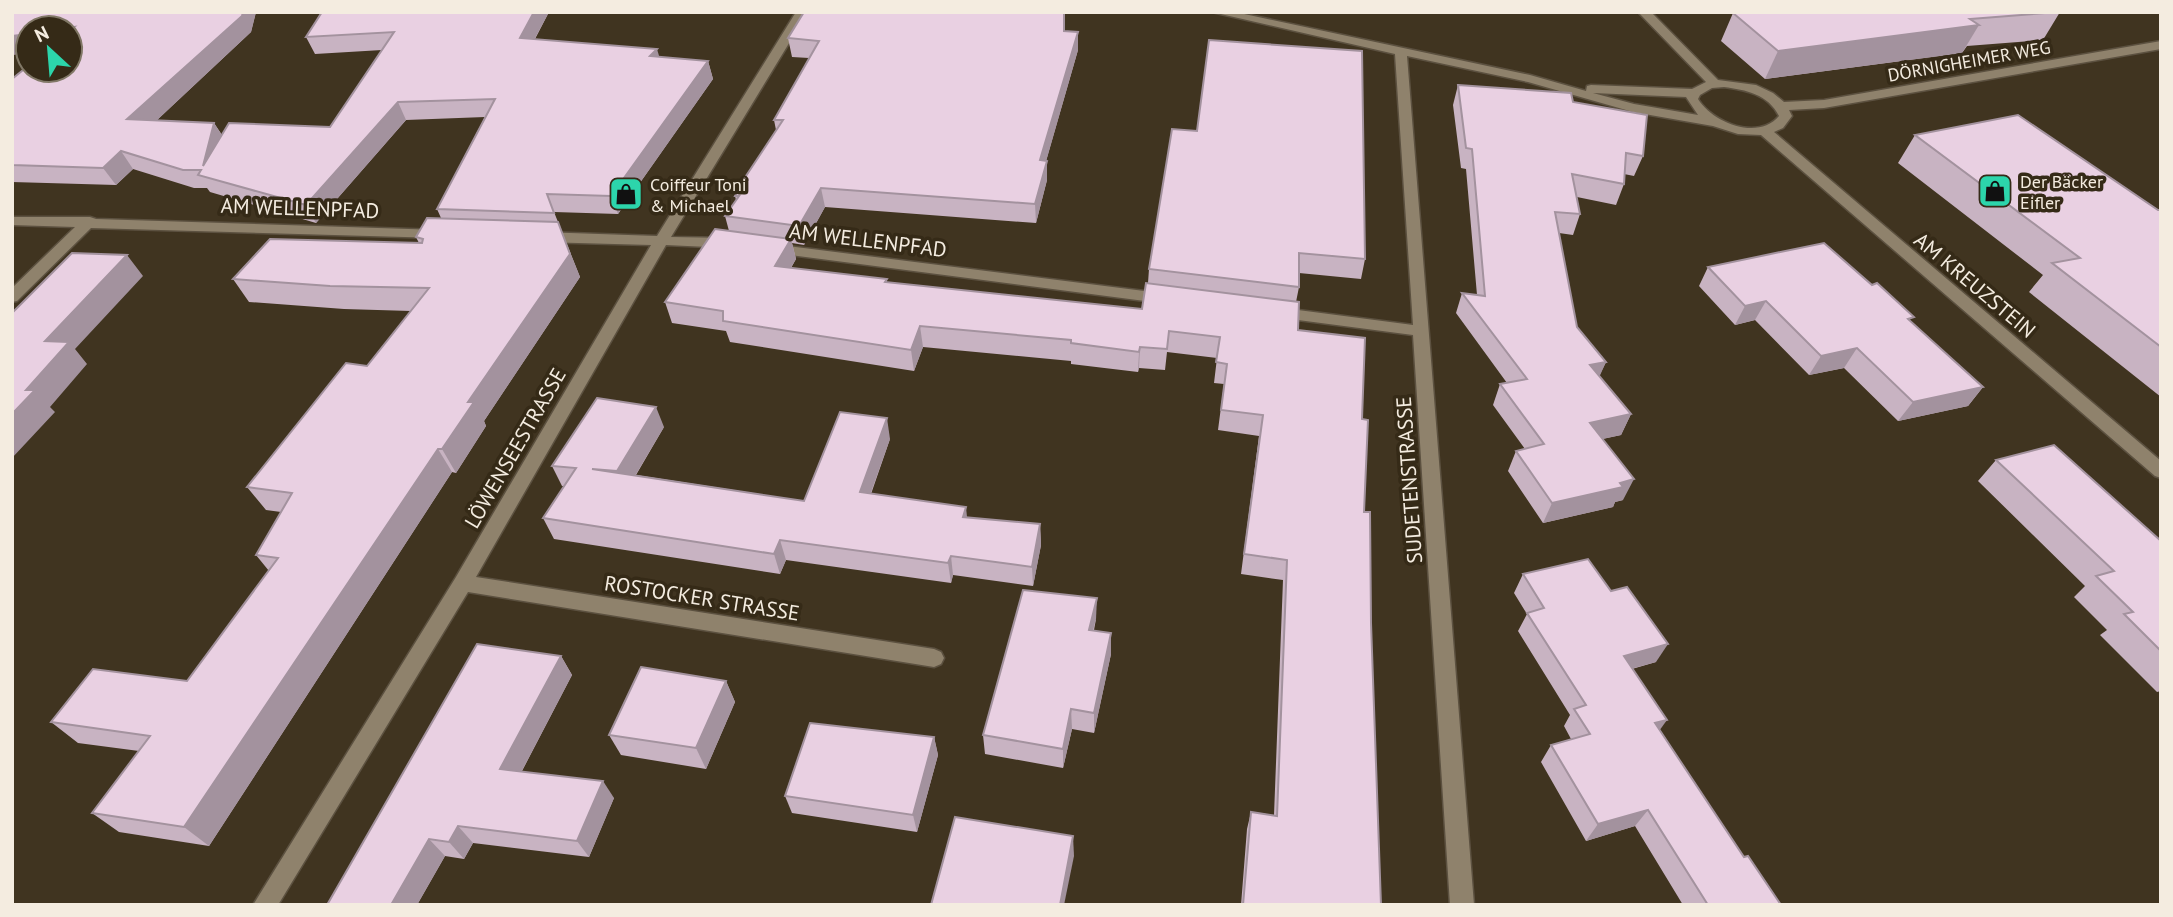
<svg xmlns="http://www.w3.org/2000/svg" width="2173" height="917" viewBox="0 0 2173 917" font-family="'PT Sans',sans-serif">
	<rect width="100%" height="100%" fill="#403420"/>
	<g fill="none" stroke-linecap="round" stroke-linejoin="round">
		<defs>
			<g id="minor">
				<polygon points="796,12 808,12 671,237 730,238 737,243 730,248 666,245 476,577 934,649 941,652 944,658 941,664 934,667 468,592 278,905 253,905 456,577 651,245 541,242 534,237 541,232 657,236"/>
				<path d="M1212 12H1235L1530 75 1586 91 1587 86 1591 85 1692 89 1706 82 1638 12H1651L1718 80 1756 85 1773 93 1784 102 1824 100 2161 41V49L1824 108 1789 110 1792 116 1783 128 1774 132 2161 461V478L2155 476 1761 135 1738 134 1713 126 1633 112 1528 82 1407 56 1474 905H1450L1413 335 1275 317 1267 312 1275 307 1413 325 1395 54ZM1724 87C1746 90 1768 94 1779 116 1758 141 1713 123 1698 99L1700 95 1712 88ZM1593 93 1686 97 1698 115 1634 104Z"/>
				<polygon points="12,217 90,217 96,219 440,230 447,234 440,238 91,228 17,301 12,302 12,288 75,227 12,225"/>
				<polygon points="772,244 1168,294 1176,299 1168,304 767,252 765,249"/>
			</g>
		</defs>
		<use href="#minor" stroke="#5c5140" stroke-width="3"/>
		<use href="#minor" fill="#8f826c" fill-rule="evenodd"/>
	</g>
	<g fill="#c8b3c2">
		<polygon points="12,12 256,12 251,32 157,120 214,123 222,135 330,127 382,50 315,54 306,37 322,12 549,12 535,39 659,57 708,61 713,79 618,214 554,212 580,277 484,421 486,426 456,473 452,472 209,846 119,832 92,813 139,751 78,743 51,722 187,681 269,571 256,555 281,512 266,510 247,487 367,366 411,311 344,309 249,302 233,279 419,243 416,237 441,218 437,209 485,117 406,120 316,223 210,192 207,188 194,188 133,169 116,185 12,182 12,79 70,70 28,28 28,52 12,55"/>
		<polygon points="2060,12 2043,40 1967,46 1962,53 1765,79 1721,41 1733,13"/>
		<polygon points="1064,31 1078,50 1046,161 1047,180 1036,223 825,207 804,245 792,243 796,259 791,268 887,279 887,282 1142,309 1148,283 1149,269 1172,129 1365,259 1361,279 1299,273 1299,287 1296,302 1298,330 1362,419 1364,512 1371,623 1381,905 1241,905 1247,829 1251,812 1274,815 1283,580 1241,574 1259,436 1218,430 1224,384 1214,383 1217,358 1167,352 1165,370 1139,368 1138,372 1071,364 1071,361 923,347 914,371 730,342 726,331 672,323 665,302 729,231 725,216 736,200 735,196 776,130 774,120 809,58 792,57 788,38"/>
		<polygon points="1458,85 1573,102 1643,156 1634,176 1624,174 1624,184 1616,205 1577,197 1580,214 1573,235 1559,233 1577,327 1606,362 1599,376 1631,414 1621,435 1602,439 1623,500 1615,502 1613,507 1543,523 1508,471 1516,451 1525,449 1493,405 1500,384 1507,383 1456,313 1462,293 1477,295 1466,169 1461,168 1453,105"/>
		<polygon points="1915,135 2158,210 2161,210 2161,397 2029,292 2043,275 1898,163"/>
		<polygon points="1708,267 1911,322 1983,387 1968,406 1898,421 1844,368 1809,375 1755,320 1735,325 1699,286"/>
		<polygon points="664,427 636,475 804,501 890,439 871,494 967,518 1040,524 1041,545 1033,586 953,575 951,583 786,560 780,574 554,539 543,518 564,486 562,486 552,466"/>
		<polygon points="1996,460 2161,541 2161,691 2157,692 2100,635 2107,630 2074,597 2085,586 1978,481"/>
		<polygon points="1523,574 1656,662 1632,669 1660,730 1744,857 1781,905 1683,905 1635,826 1586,841 1541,762 1551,745 1571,739 1564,726 1570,715 1518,631 1527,614 1514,593"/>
		<polygon points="1096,619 1094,630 1111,654 1094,733 1072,729 1063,768 985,754 983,735"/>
		<polygon points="561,656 572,675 522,771 614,798 589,857 473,843 464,859 445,856 417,905 327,905"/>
		<polygon points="726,681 735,702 706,769 621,755 609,735"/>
		<polygon points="934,737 938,755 917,832 792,813 785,796"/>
	</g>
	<g fill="#a3929e">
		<polygon points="243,12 256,12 251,32 139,137 127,119"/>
		<polygon points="534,12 549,12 526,55 520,38"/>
		<polygon points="1979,25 1962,53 1765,79 1778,51"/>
		<polygon points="1078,32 1078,50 1041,179 1040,160"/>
		<polygon points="28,34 28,52 12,55 12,36"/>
		<polygon points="657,49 662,66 650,56"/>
		<polygon points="708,61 713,79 618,214 611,196"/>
		<polygon points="398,102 406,120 316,223 306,205"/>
		<polygon points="214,123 225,140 203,166"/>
		<polygon points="121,151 133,169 116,185 103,168"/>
		<polygon points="1047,161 1047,180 1036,223 1035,204"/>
		<polygon points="821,188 825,207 804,245 799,226"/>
		<polygon points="558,222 580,277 484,421 486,426 456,473 442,449 468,402"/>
		<polygon points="791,239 796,259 780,286 775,266"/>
		<polygon points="127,255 143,276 75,349 87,364 50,407 55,412 12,458 12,414 26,390 45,341"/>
		<polygon points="1766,301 1755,320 1735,325 1745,306"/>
		<polygon points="920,326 923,347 914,371 911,350"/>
		<polygon points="1140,347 1139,368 1138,372 1139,352"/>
		<polygon points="1857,348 1844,368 1809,375 1821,356"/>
		<polygon points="1606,362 1597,382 1590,365"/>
		<polygon points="1983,387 1968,406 1898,421 1913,402"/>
		<polygon points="656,407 664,427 626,491 617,471"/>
		<polygon points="1631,414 1621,435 1580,444 1590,423"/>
		<polygon points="887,418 890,439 864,512 860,492"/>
		<polygon points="438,449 452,472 209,846 184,827"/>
		<polygon points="1634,479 1623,500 1615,502 1613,507 1543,523 1552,503"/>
		<polygon points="966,507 968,527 963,517"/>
		<polygon points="1040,524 1041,545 1033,586 1032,567"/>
		<polygon points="780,540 786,560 780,574 774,554"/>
		<polygon points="951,556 953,575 951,583 948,563"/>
		<polygon points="1097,598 1096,619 1088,650 1089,630"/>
		<polygon points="1111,633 1111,654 1094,733 1094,713"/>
		<polygon points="1668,644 1656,662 1612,674 1624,656"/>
		<polygon points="561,656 572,675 514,786 500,769"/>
		<polygon points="726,681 735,702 706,769 696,748"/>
		<polygon points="1071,709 1072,729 1063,768 1063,749"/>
		<polygon points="1667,720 1654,738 1655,723"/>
		<polygon points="934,737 938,755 917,832 913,815"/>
		<polygon points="603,781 614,798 589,857 577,841"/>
		<polygon points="1648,810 1635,826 1586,841 1598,824"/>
		<polygon points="458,826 473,843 464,859 449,842"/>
		<polygon points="1073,836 1074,856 1064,905 1060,905"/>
		<polygon points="429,839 445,856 417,905 391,905"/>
	</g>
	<g fill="#e9d0e2" stroke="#a3929e" stroke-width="2">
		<polygon points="12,12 243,12 242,16 127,119 214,123 203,166 229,123 330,127 394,32 306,37 322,12 534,12 520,38 657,49 650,56 708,61 611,196 547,194 554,213 437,209 495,99 398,102 306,205 198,175 201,170 183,170 121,151 103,168 12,165 12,79 28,66 28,70 70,70 70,30 74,27 66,28 28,28 28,34 12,36"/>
		<polygon points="804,12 1064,12 1064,31 1078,32 1040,160 1047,161 1035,204 821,188 799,226 725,216 739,196 735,196 742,182 783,120 774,120 819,41 788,38"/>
		<polygon points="1741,12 2058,12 1970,19 1979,25 1778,51 1733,13"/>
		<polygon points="1209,40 1362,51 1365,259 1299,253 1299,287 1149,269 1172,129 1197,131"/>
		<polygon points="1458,85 1571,93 1573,102 1647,115 1643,156 1626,153 1624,184 1572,174 1580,214 1555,212 1577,327 1606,362 1590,365 1631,414 1590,423 1634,479 1620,483 1623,487 1552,503 1516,451 1544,444 1500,384 1527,379 1462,293 1485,296 1472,149 1466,148"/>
		<polygon points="2018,115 2158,210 2161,210 2161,347 2052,263 2080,258 1915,135"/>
		<polygon points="427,218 558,222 570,254 468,402 474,402 442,449 438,449 184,827 92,813 150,736 51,722 93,669 187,681 278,558 256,555 292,493 247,487 346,363 367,366 429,288 330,286 233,279 270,239 422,243 423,239 416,237"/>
		<polygon points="715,229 791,239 775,266 887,279 885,282 1142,309 1146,283 1299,302 1298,330 1365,338 1362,419 1368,420 1364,512 1370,512 1371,623 1381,905 1243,905 1251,812 1277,816 1287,560 1244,554 1263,415 1221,410 1227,364 1216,362 1220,337 1169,331 1167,349 1140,347 1139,352 1071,343 1071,340 920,326 911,350 723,321 723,311 665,302"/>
		<polygon points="1824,243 1872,285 1877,283 1914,317 1908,319 1983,387 1913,402 1857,348 1821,356 1766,301 1745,306 1708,267"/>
		<polygon points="72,253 127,255 45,341 69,342 26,390 35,390 12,414 12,313"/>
		<polygon points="597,398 656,407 617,471 592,469 804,501 840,412 887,418 860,492 966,507 963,517 1040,524 1032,567 951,556 948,563 780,540 774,554 543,518 576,468 552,466"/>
		<polygon points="2054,445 2161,541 2161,651 2124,614 2133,612 2096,576 2114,571 1996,460"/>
		<polygon points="1588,559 1611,591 1627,587 1668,644 1624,656 1667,720 1655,723 1744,857 1748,856 1781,905 1708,905 1648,810 1598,824 1551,745 1590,734 1574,709 1586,705 1527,613 1544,608 1523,574"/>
		<polygon points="1023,590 1097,598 1089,630 1111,633 1094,713 1071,709 1063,749 983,735"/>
		<polygon points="477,644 561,656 500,769 603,781 577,841 458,826 449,842 429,839 391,905 327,905"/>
		<polygon points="641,667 726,681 696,748 609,735"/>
		<polygon points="810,723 934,737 913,815 785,796"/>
		<polygon points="955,817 1073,836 1060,905 931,905"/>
	</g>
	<defs>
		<symbol id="shop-square" viewBox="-11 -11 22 22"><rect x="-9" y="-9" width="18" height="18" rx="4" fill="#2cd5ab" stroke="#352a17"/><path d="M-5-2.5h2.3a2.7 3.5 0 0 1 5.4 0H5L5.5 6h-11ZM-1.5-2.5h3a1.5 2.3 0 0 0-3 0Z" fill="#111"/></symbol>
	</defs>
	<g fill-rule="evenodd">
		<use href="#shop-square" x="1976" y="172" width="38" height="38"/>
		<use href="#shop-square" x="607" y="175" width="38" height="38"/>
	</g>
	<g text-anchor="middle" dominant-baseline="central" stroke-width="7" stroke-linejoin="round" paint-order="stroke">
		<g font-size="18" fill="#f4ece0" stroke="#352a17">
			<text transform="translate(1969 61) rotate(-10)">DÖRNIGHEIMER WEG</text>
		</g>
		<g font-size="18" fill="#f4ece0" stroke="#352a17" text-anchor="start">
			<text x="2020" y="181">Der Bäcker<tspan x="2020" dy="21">Eifler</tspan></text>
			<text x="650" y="184">Coiffeur Toni<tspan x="650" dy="21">&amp; Michael</tspan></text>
		</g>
		<g font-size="21" fill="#f4ece0" stroke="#352a17">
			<text transform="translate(300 208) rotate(2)">AM WELLENPFAD</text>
			<text transform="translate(868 240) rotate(7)">AM WELLENPFAD</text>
			<text transform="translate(1975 285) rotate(40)">AM KREUZSTEIN</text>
			<text transform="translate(515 448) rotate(-60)">LÖWENSEESTRASSE</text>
			<text transform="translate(1409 480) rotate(-94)">SUDETENSTRASSE</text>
			<text transform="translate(702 598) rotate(9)">ROSTOCKER STRASSE</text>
		</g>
	</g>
	<rect width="2173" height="917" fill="none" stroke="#f4ece0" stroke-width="28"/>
	<g transform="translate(49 49) rotate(334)"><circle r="33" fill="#352a17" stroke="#817867" stroke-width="2"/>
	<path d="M0-5L12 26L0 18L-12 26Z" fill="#2cd5ab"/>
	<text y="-10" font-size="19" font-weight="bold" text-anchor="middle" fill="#f4ece0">N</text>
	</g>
</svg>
